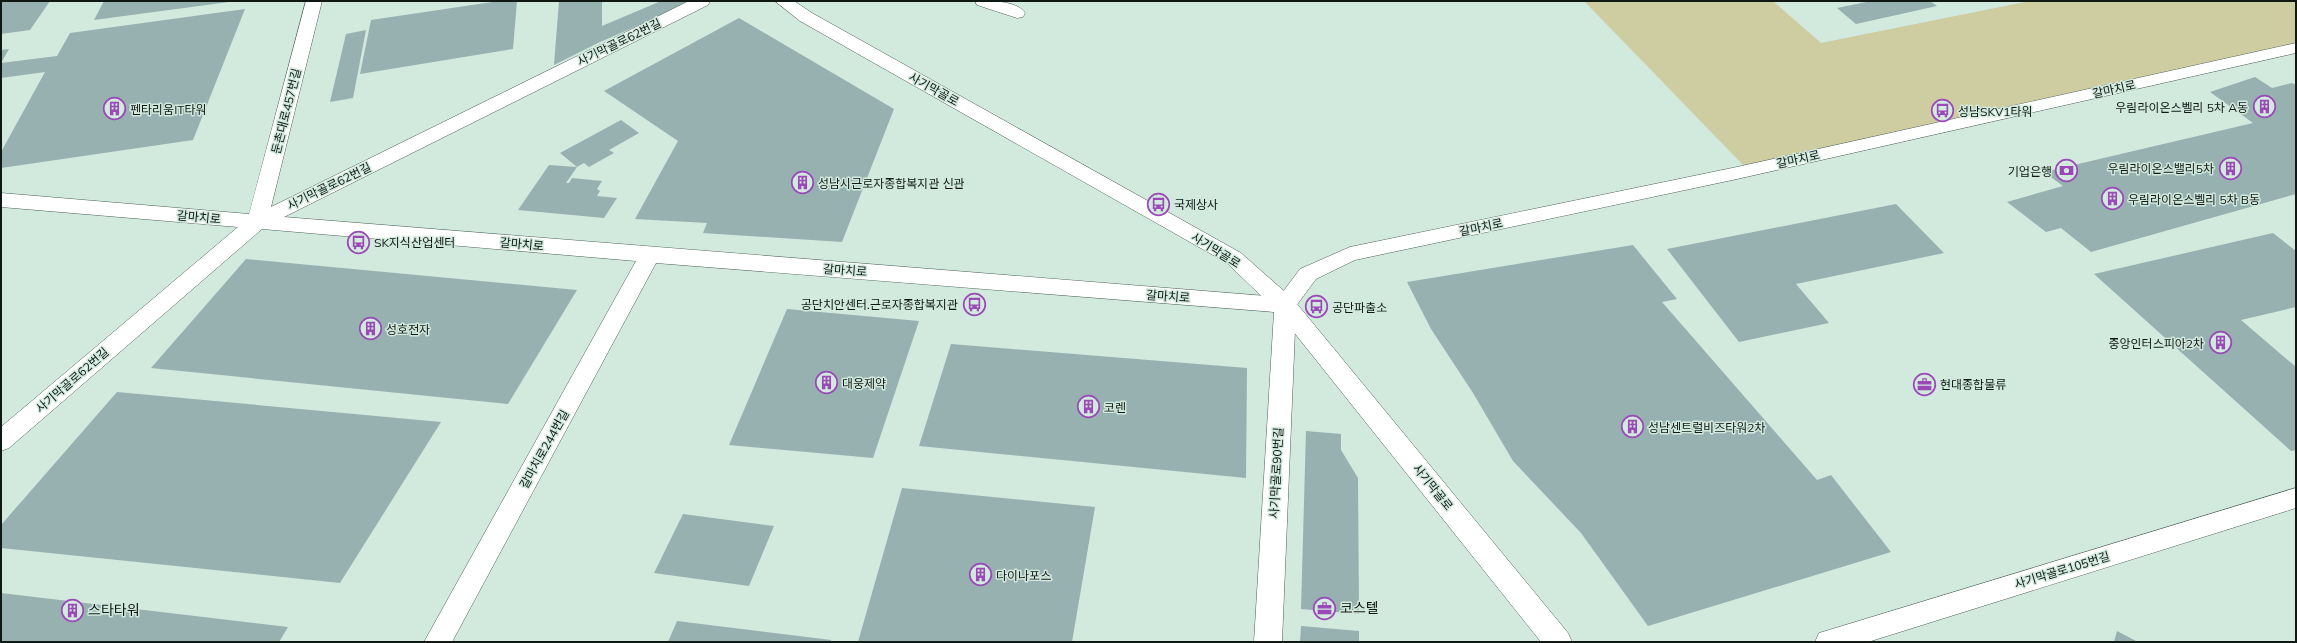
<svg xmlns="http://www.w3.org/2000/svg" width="2297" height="643" viewBox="0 0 2297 643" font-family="Mulish,'Noto Sans KR',sans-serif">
	<rect width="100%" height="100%" fill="#d2e9de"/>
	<polygon fill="#cecca1" points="1584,1 1773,1 1821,43 2030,1 2296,1 2296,48 1747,169"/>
	<g fill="#97b1b1">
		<polygon points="1,1 50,1 30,30 1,34"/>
		<polygon points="104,1 229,1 229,2 94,20"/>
		<polygon points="499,1 517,1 513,49 360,74 371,20"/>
		<polygon points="559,1 602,1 602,26 661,1 686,1 689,3 598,43 554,65"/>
		<polygon points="1871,1 1930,1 1937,6 1856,24 1837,8"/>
		<polygon points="245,9 193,140 1,168 1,152 45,72 1,78 1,63 57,56 70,33"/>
		<polygon points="739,18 894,109 842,242 703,233 707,223 635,219 678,141 604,91"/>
		<polygon points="366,30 353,98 330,102 346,34"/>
		<polygon points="9,49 1,63 1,50"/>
		<polygon points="2255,77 2272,88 2292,83 2296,85 2296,194 2091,252 2061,228 2046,232 2007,202 2063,186 2044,172 2253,123 2210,92"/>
		<polygon points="621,120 639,133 609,150 614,153 589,167 584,163 577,167 560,153"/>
		<polygon points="549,165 577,167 566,183 569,183 572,178 602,181 597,189 600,191 597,196 617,198 604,218 518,210"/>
		<polygon points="1896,204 1944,253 1796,284 1829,323 1739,342 1667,249"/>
		<polygon points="2273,233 2296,251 2296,307 2241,320 2296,367 2296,450 2291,451 2094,274"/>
		<polygon points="1633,245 1677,299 1662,302 1817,480 1831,475 1891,552 1648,626 1581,533 1513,461 1473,393 1431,329 1407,282"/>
		<polygon points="246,259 577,290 508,404 151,368"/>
		<polygon points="787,309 919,321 873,458 729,445"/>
		<polygon points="951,344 1247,368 1246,478 919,446"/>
		<polygon points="117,392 441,422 340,583 1,548 1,525"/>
		<polygon points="1306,431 1341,434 1341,450 1358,478 1359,614 1301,609"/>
		<polygon points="902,488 1095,507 1072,642 858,642"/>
		<polygon points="683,514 774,526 749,586 654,573"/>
		<polygon points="1,593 288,627 279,642 1,642"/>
		<polygon points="677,621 831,640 830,642 668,642"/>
		<polygon points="1301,626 1359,631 1359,642 1300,642"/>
		<polygon points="2117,631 2138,642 2114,642"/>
	</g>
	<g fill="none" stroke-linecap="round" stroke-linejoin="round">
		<defs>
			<g id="minor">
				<polygon points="306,1 322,1 271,207 689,1 710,1 708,5 284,217 1279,297 1300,269 1350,247 1737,167 2296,43 2296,53 1737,179 1355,260 1316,279 1296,306 1282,642 1254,642 1274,312 656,263 452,642 424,642 636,261 262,229 9,448 1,451 1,427 238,227 1,207 1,193 249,214"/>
				<path d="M975 1C988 1 1017 0 1025 13L1023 17 1017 18 977 5Z"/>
				<polygon points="2296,488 2296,508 1868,642 1815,642 1819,633 1829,630"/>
			</g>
			<polygon id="tertiary" points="775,1 794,1 812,13 1241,253 1293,299 1568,633 1572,642 1541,642 1277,311 1227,263 800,21"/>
		</defs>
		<use href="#minor" stroke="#4d6158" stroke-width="1"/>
		<use href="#tertiary" stroke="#4d6158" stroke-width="1"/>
		<use href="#minor" fill="#fff" fill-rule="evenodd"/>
		<use href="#tertiary" fill="#fff" fill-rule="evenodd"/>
	</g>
	<defs>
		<symbol id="building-ring" viewBox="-11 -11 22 22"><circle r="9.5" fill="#d2e9de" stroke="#9b49b8" stroke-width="1.5"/><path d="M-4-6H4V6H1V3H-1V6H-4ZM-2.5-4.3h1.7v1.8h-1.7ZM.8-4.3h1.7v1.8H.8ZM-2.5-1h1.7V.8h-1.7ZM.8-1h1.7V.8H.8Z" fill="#9b49b8"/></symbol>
		<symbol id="bus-ring" viewBox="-11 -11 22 22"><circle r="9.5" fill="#d2e9de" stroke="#9b49b8" stroke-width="1.5"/><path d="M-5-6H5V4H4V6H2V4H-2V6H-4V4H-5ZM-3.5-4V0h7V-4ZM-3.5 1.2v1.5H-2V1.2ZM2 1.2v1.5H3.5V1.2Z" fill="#9b49b8"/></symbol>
		<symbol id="bank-ring" viewBox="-11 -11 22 22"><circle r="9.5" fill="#d2e9de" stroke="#9b49b8" stroke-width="1.5"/><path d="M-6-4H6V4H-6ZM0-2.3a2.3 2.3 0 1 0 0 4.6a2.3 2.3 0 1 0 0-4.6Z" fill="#9b49b8"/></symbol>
		<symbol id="office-ring" viewBox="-11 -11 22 22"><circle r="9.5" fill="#d2e9de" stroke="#9b49b8" stroke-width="1.5"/><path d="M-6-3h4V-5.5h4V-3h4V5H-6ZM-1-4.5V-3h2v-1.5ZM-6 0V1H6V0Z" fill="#9b49b8"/></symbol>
	</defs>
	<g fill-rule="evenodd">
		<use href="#building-ring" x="2252" y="94" width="25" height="25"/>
		<use href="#building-ring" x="102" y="96" width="25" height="25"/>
		<use href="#bus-ring" x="1930" y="98" width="25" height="25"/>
		<use href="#building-ring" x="2218" y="156" width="25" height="25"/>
		<use href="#bank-ring" x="2054" y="158" width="25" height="25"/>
		<use href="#building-ring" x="790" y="170" width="25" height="25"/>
		<use href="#building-ring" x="2100" y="186" width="25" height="25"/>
		<use href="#bus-ring" x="1146" y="192" width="25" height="25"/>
		<use href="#bus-ring" x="346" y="230" width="25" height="25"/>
		<use href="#bus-ring" x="962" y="292" width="25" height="25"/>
		<use href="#bus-ring" x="1304" y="294" width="25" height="25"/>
		<use href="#building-ring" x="358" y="316" width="25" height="25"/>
		<use href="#building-ring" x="2208" y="330" width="25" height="25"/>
		<use href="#building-ring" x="814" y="370" width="25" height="25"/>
		<use href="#office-ring" x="1912" y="372" width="25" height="25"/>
		<use href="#building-ring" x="1076" y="394" width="25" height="25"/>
		<use href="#building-ring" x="1620" y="414" width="25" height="25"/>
		<use href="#building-ring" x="968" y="562" width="25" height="25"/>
		<use href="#office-ring" x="1312" y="596" width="25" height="25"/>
		<use href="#building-ring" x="60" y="598" width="25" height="25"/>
	</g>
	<g text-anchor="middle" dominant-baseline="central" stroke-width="3" stroke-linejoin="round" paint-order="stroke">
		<g font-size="12" fill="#101814" stroke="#d2e9de">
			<text transform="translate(619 42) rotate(-26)">사기막골로62번길</text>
			<text transform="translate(934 89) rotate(29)">사기막골로</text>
			<text transform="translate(2114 89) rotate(-13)">갈마치로</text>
			<text transform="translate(286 111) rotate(-76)">둔촌대로457번길</text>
			<text transform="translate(1798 159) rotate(-13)">갈마치로</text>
			<text transform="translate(329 186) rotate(-26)">사기막골로62번길</text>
			<text transform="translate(199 217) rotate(5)">갈마치로</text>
			<text transform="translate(1481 227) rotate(-12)">갈마치로</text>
			<text transform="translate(522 244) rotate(5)">갈마치로</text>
			<text transform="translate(1216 250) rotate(32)">사기막골로</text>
			<text transform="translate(845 270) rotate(4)">갈마치로</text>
			<text transform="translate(1168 296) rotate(4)">갈마치로</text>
			<text transform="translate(72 380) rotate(-41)">사기막골로62번길</text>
			<text transform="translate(544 449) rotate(-61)">갈마치로244번길</text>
			<text transform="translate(1276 473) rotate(-87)">사기막골로90번길</text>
			<text transform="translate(1433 487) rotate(51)">사기막골로</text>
			<text transform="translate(2062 570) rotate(-17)">사기막골로105번길</text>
		</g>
		<g font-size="12" fill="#101814" stroke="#d2e9de" text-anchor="start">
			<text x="2248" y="107" text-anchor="end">우림라이온스벨리 5차 A동</text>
			<text x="130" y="109">펜타리움IT타워</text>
			<text x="1958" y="111">성남SKV1타워</text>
			<text x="2214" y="168" text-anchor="end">우림라이온스밸리5차</text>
			<text x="2052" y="171" text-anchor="end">기업은행</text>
			<text x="818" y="183">성남시근로자종합복지관 신관</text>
			<text x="2128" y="199">우림라이온스벨리 5차 B동</text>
			<text x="1174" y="204">국제상사</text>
			<text x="374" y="242">SK지식산업센터</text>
			<text x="958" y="304" text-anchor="end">공단치안센터.근로자종합복지관</text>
			<text x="1332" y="307">공단파출소</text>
			<text x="386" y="329">성호전자</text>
			<text x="2204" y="343" text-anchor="end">중앙인터스피아2차</text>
			<text x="842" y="383">대웅제약</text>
			<text x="1940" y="384">현대종합물류</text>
			<text x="1104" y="407">코렌</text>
			<text x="1648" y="427">성남센트럴비즈타워2차</text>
			<text x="996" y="575">다이나포스</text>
		</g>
		<g font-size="14" fill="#101814" stroke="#d2e9de" text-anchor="start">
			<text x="1340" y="608">코스텔</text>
			<text x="88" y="610">스타타워</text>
		</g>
	</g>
	<rect width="2297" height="643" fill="none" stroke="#101814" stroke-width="4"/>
</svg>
